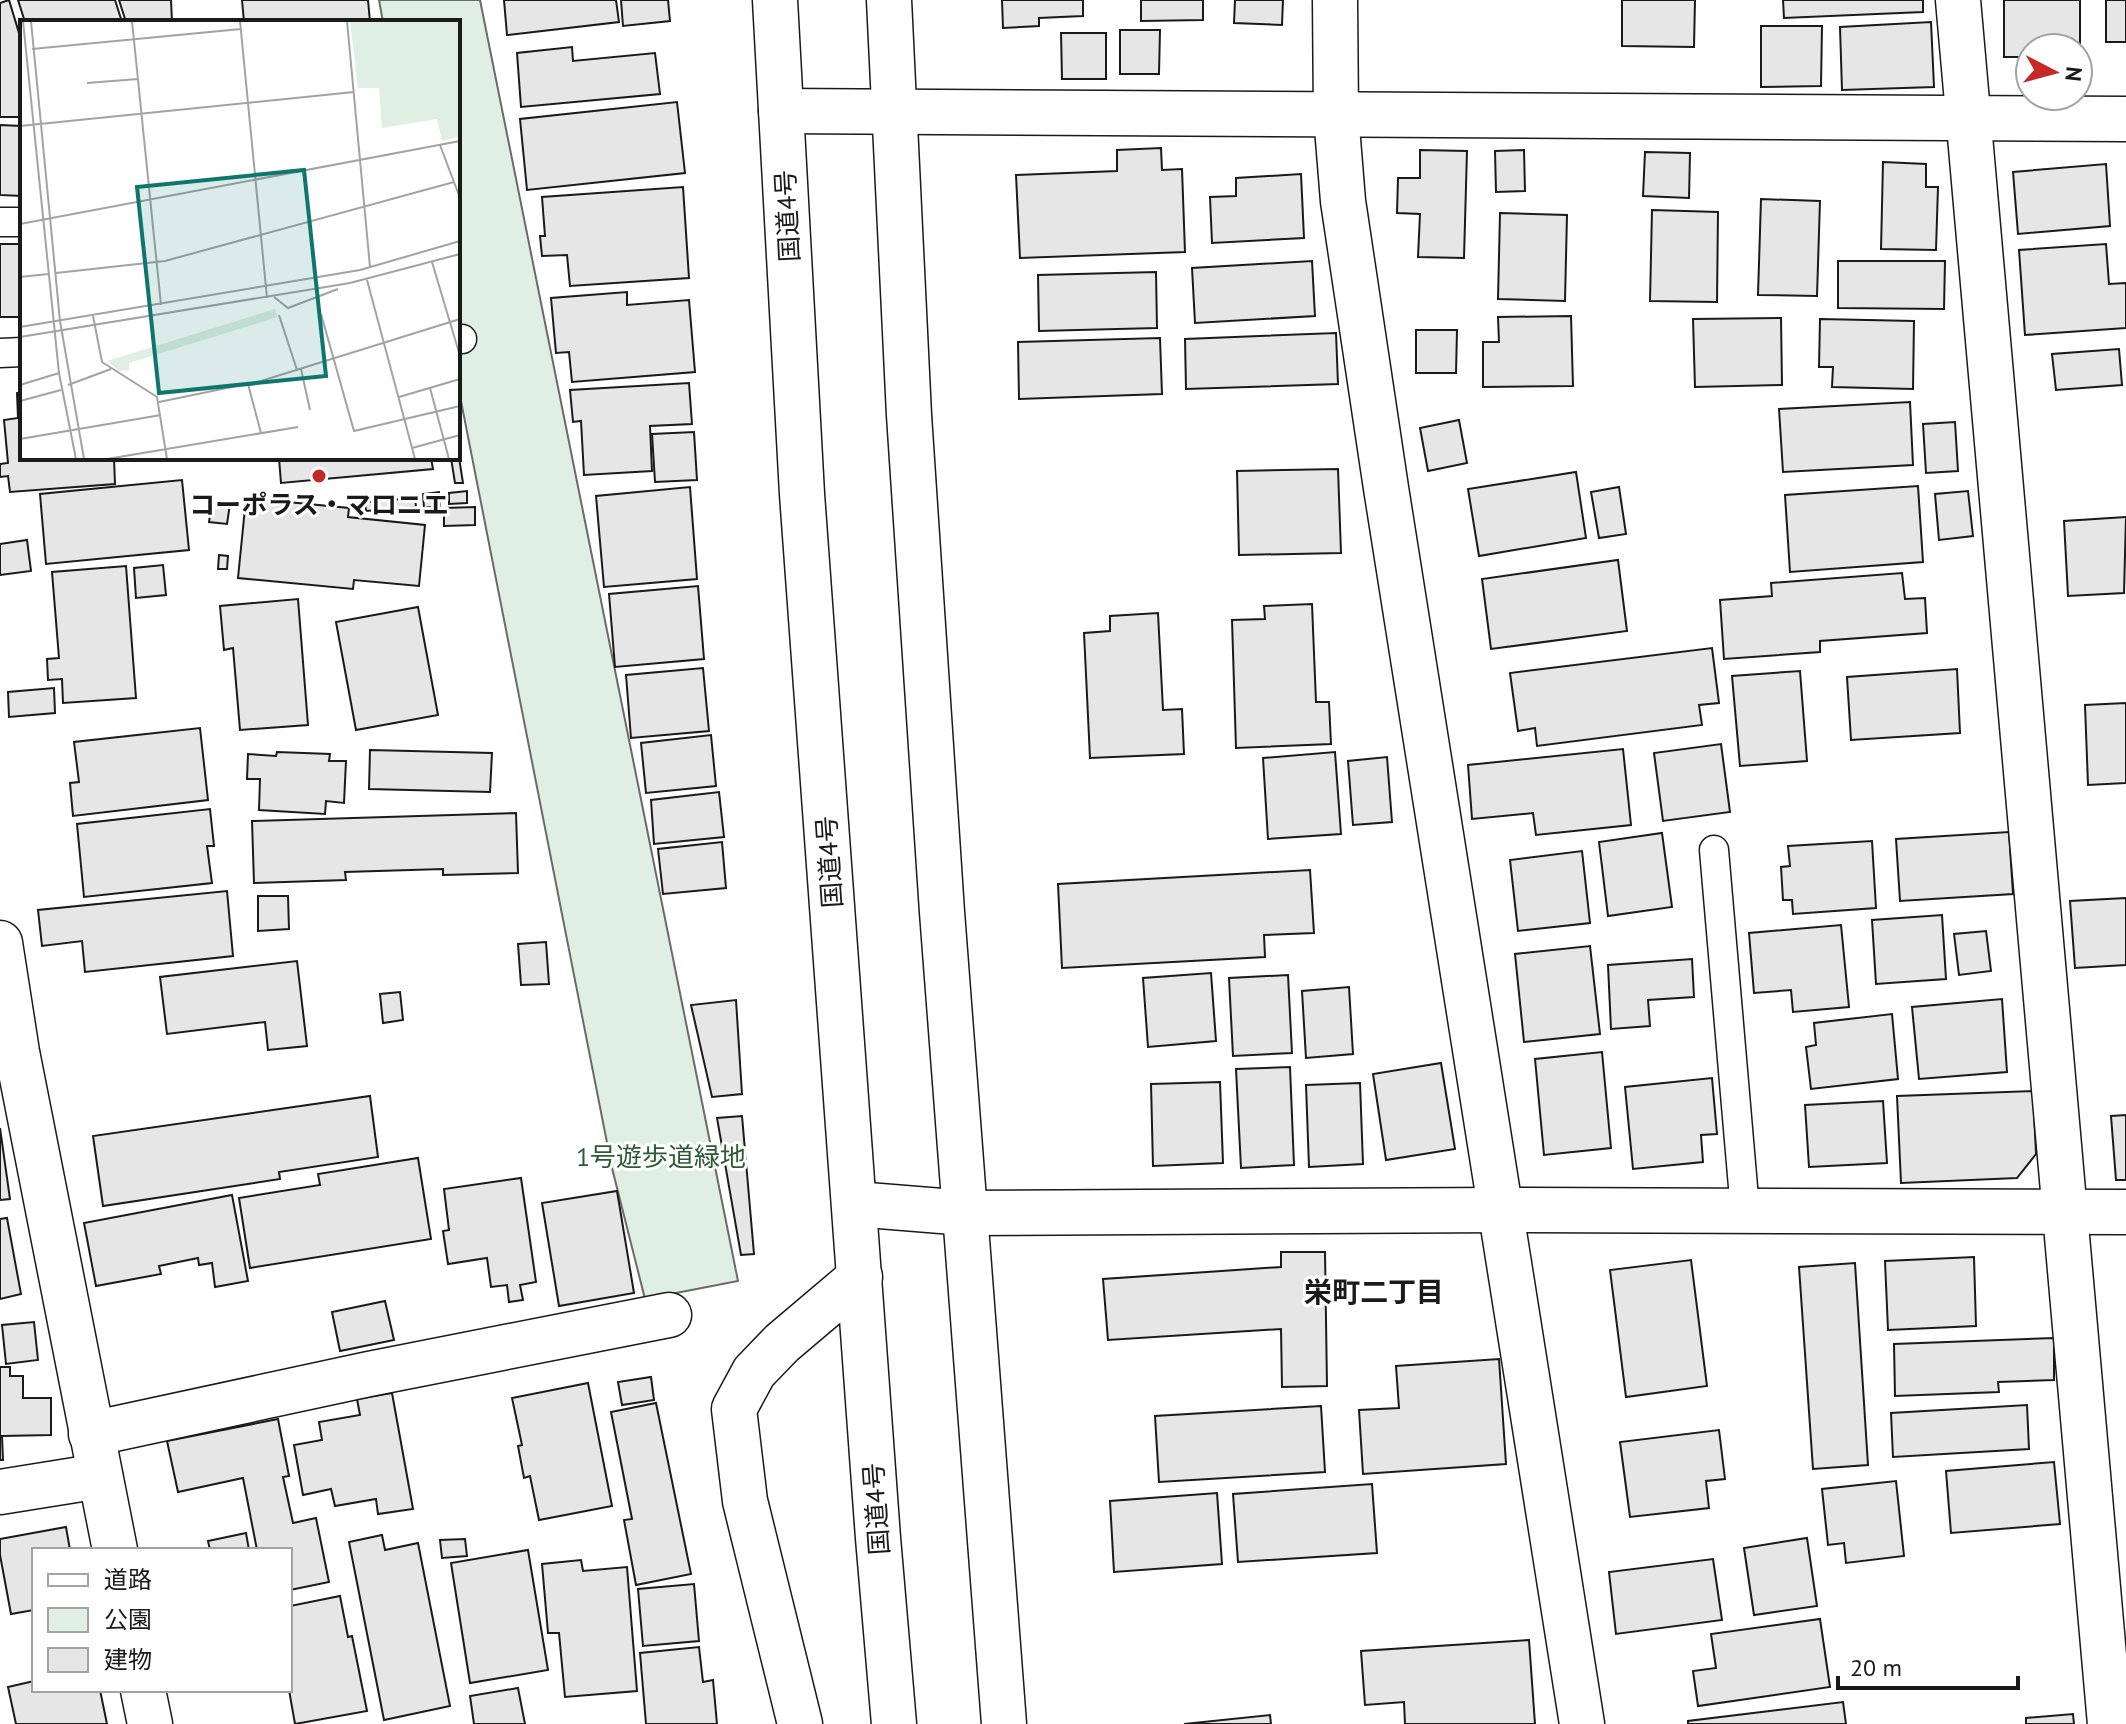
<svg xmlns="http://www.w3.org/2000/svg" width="2126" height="1724" viewBox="0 0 2126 1724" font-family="'PT Sans','Noto Sans JP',sans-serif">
	<rect width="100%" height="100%" fill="#fff"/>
	<polygon fill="#e0efe3" stroke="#6a6a6a" stroke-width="2" points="379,0 480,0 738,1281 645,1299 612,1168 458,386 458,22 383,22"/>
	<g fill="#e6e6e6" stroke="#1a1a1a" stroke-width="2">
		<polygon points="9,0 22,43 22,117 0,117 0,3"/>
		<polygon points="18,0 115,0 122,22 25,22"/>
		<polygon points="119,0 171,0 172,22 126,22"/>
		<polygon points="242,0 368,0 370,22 244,22"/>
		<polygon points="504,0 616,0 619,22 507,35"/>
		<polygon points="621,0 668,0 670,21 623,26"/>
		<polygon points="1002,0 1083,0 1083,16 1039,18 1039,26 1003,28"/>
		<polygon points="1141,0 1203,0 1203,20 1141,21"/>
		<polygon points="1235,0 1283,0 1282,25 1234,23"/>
		<polygon points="1622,0 1695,0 1694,47 1622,46"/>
		<polygon points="1783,0 1923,0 1923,12 1784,18"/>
		<polygon points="2004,0 2080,0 2080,56 2078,48 2030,48 2030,57 2004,57"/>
		<rect x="2106" y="0" width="20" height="42"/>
		<polygon points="1931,22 1934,87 1842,90 1840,27"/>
		<polygon points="1761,26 1822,26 1821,86 1761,87"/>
		<polygon points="1120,30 1160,30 1159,74 1120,74"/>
		<polygon points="1061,33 1106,33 1106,79 1062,79"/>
		<polygon points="572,47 573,61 655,53 660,94 521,107 517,53"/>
		<polygon points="677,102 685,173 527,190 520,119"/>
		<polygon points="0,125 22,126 22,196 0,195"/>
		<polygon points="1161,148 1162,170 1182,169 1185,252 1020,258 1016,175 1117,171 1117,150"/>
		<polygon points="1420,150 1467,151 1464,258 1418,257 1420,214 1397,213 1398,178 1420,178"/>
		<polygon points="1524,150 1525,191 1496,192 1495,151"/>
		<polygon points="1645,152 1690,153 1689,198 1643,196"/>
		<polygon points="1883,162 1926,164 1926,187 1938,187 1936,250 1881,249"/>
		<polygon points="2106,164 2110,226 2018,234 2013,172"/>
		<polygon points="1301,174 1304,238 1212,243 1210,197 1236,196 1236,178"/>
		<polygon points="683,187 689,278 570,286 567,255 542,256 540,236 545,236 542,197"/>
		<polygon points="1761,199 1820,201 1817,296 1758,295"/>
		<polygon points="1652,210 1718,212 1717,302 1650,301"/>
		<polygon points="1500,213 1567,215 1565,301 1498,299"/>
		<rect x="0" y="244" width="22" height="73"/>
		<polygon points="2106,244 2109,284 2126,283 2126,328 2025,335 2019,250"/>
		<polygon points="1312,261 1315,316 1195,323 1192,268"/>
		<polygon points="1838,261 1945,261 1944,309 1838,308"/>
		<polygon points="1156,272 1157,328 1039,331 1038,275"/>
		<polygon points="627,292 627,305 689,300 695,372 572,382 569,352 556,353 551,298"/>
		<polygon points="1571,316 1573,386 1483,387 1483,342 1499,342 1498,317"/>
		<polygon points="1781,318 1782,385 1695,387 1693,319"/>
		<polygon points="1820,319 1914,321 1913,389 1832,387 1833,367 1819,367"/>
		<polygon points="1416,330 1457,330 1456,373 1416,373"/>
		<polygon points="1336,333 1338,384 1186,389 1185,339"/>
		<polygon points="1160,338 1162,394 1019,399 1018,342"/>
		<polygon points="2119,349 2122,385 2056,390 2052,354"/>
		<polygon points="689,383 692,424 650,426 652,471 584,475 581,421 573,422 570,390"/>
		<polygon points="22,392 22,458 114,458 115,484 10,492 8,476 0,477 0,464 8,463 4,420 18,418 17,393"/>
		<polygon points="1910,402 1913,465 1783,472 1779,409"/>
		<polygon points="1459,420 1467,463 1428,471 1420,428"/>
		<polygon points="1955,422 1958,471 1926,473 1923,424"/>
		<polygon points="694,432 697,480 655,482 652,434"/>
		<polygon points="458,451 463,483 455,483 451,458 458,458"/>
		<polygon points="279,458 431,458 433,469 281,483"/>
		<polygon points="1338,469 1341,553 1239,555 1237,471"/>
		<polygon points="1576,472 1586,538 1479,556 1468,489"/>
		<polygon points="182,480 189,550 46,564 40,494"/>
		<polygon points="1918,486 1923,562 1790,572 1785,495"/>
		<polygon points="690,487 697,579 604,587 596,496"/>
		<polygon points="1619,487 1626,534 1599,538 1591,492"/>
		<polygon points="467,491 467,503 449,504 449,493"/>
		<polygon points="1968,491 1973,536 1939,540 1935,494"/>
		<polygon points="439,492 440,506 424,508 423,494"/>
		<polygon points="246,498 349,508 348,517 425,525 419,586 354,580 353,589 238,578"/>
		<polygon points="415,498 416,507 366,511 365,502"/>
		<polygon points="212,502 230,504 227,524 209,522"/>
		<polygon points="475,507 475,525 444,526 444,508"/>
		<polygon points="2126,517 2124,593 2068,596 2064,521"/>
		<polygon points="27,540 31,571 0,575 0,544"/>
		<polygon points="219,555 228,556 227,569 218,569"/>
		<polygon points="1618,560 1627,631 1491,649 1482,579"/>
		<polygon points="163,565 166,595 136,598 134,568"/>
		<polygon points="126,566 136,698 63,703 62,679 48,680 47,659 59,658 52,572"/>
		<polygon points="1902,573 1905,599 1925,598 1927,633 1820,641 1820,652 1724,659 1720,600 1772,596 1771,583"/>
		<polygon points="698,586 704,659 615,667 609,594"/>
		<polygon points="298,599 308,725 240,730 233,648 224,650 220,606"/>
		<polygon points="1312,604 1316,702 1329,702 1331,744 1236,748 1232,620 1265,619 1264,606"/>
		<polygon points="418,607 438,715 356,730 336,622"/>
		<polygon points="1158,613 1163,710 1182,709 1184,754 1090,758 1084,633 1110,631 1110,616"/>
		<polygon points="1712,648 1719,703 1699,705 1702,725 1537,746 1535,728 1518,731 1510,673"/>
		<polygon points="703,668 709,731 631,738 626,675"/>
		<polygon points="1957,669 1960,733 1851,740 1847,677"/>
		<polygon points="1800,671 1807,761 1740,766 1732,676"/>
		<polygon points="54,688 55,713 9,717 8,692"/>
		<polygon points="2126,703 2126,783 2088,785 2085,705"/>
		<polygon points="200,728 208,800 73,816 70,783 79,782 74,742"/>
		<polygon points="711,735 716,786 646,793 641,743"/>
		<polygon points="1721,744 1730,812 1663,821 1654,753"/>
		<polygon points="1623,749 1631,825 1536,835 1533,813 1472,819 1468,765"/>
		<polygon points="370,750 492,753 490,792 369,789"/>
		<polygon points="277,752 330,754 329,761 346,761 344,803 326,801 325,814 259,810 260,779 247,779 248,754 276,756"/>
		<polygon points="1335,752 1341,834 1268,839 1263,758"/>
		<polygon points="1387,757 1392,822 1353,825 1348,761"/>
		<polygon points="719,792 724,837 654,844 651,800"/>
		<polygon points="210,809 214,846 207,846 212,883 84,897 77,824"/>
		<polygon points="516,813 518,873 443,875 443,869 345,872 346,880 254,883 252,821"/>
		<polygon points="2009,832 2013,894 1900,901 1896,839"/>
		<polygon points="1662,833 1672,907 1608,916 1599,842"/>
		<polygon points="1872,841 1876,908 1793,914 1792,900 1783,900 1781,867 1790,866 1788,846"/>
		<polygon points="722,842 726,888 663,894 658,849"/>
		<polygon points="1582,851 1590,923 1518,931 1510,860"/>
		<polygon points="1310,870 1314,933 1264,935 1265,957 1062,968 1058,884"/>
		<polygon points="227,891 233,956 85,972 82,941 42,946 38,910"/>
		<polygon points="258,896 288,896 289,929 258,931"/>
		<polygon points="2126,898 2126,965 2075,968 2070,901"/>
		<polygon points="1942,915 1946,979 1876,984 1872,920"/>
		<polygon points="1841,925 1849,1007 1793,1012 1791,990 1754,993 1749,933"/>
		<polygon points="1986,931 1991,971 1959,975 1954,934"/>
		<polygon points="546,942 549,984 521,985 518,944"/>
		<polygon points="1590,946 1600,1034 1524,1042 1515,954"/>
		<polygon points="1692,959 1694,997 1648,1000 1650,1026 1611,1029 1608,965"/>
		<polygon points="297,961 307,1046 268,1050 265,1022 167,1034 160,977"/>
		<polygon points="1211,973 1216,1041 1148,1047 1143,978"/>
		<polygon points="1288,975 1292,1053 1233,1056 1229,978"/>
		<polygon points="1349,987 1353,1054 1306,1058 1302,991"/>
		<polygon points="400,992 403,1020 383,1023 380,994"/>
		<polygon points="2002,999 2007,1072 1919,1079 1912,1007"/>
		<polygon points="736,1000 742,1094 712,1097 691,1005"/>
		<polygon points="1892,1014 1898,1079 1811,1089 1806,1047 1816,1045 1814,1023"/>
		<polygon points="1602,1052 1611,1148 1544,1155 1535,1059"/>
		<polygon points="1441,1063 1455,1149 1386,1160 1373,1074"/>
		<polygon points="1290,1067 1294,1165 1241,1168 1236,1069"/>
		<polygon points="1712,1078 1717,1134 1701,1135 1703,1162 1633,1169 1625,1087"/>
		<polygon points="1220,1082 1223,1163 1153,1166 1151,1084"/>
		<polygon points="1360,1083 1363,1164 1309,1167 1306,1085"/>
		<polygon points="2033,1091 2036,1154 2017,1178 1901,1183 1897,1096"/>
		<polygon points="370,1096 378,1157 279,1172 280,1179 103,1206 93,1136"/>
		<polygon points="1883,1101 1887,1163 1809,1167 1805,1105"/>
		<polygon points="2126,1115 2126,1180 2116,1180 2111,1116"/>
		<polygon points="742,1116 754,1254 741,1255 717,1118"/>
		<polygon points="0,1128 10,1199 0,1200"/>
		<polygon points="418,1158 431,1239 250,1268 239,1198 320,1185 318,1174"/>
		<polygon points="521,1178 536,1282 520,1285 523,1300 509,1302 507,1285 491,1287 487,1258 448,1264 443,1231 449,1230 444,1189"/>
		<polygon points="617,1191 634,1293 559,1306 542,1203"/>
		<polygon points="232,1195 248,1281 215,1287 212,1263 199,1265 198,1258 159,1266 161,1274 96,1286 84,1223"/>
		<polygon points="7,1218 21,1294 0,1299 0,1219"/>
		<polygon points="1281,1252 1325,1252 1327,1386 1282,1387 1281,1329 1108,1340 1103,1279 1281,1267"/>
		<polygon points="1974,1257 1976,1326 1888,1330 1885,1261"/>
		<polygon points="1691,1260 1707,1386 1626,1397 1610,1270"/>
		<polygon points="1855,1263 1868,1465 1813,1469 1799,1267"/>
		<polygon points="385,1301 394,1340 340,1351 332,1312"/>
		<polygon points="34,1322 38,1360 6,1364 2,1325"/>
		<polygon points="2054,1338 2054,1380 1998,1382 1999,1392 1895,1396 1894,1344"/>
		<polygon points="1499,1359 1506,1464 1363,1474 1359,1410 1399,1408 1396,1366"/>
		<polygon points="0,1367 10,1367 10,1376 23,1376 23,1398 51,1398 51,1435 2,1436 3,1460 0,1460"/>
		<polygon points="651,1377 654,1400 622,1405 618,1382"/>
		<polygon points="588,1383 612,1506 539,1520 530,1476 524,1478 518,1446 522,1445 512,1398"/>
		<polygon points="392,1393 413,1509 378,1514 376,1499 335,1506 331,1489 303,1495 294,1445 322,1440 319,1422 360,1415 357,1399"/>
		<polygon points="656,1403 691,1574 636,1585 624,1520 632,1519 611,1412"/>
		<polygon points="2027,1405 2029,1449 1893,1457 1891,1413"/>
		<polygon points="1321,1406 1325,1472 1159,1482 1155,1416"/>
		<polygon points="278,1419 289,1476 283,1477 293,1523 316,1518 329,1582 290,1590 290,1550 257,1550 243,1478 178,1492 167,1441"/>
		<polygon points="1719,1430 1725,1479 1706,1481 1709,1508 1630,1517 1620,1442"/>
		<polygon points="2054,1462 2060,1524 1951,1533 1946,1471"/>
		<polygon points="1896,1481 1904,1556 1846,1563 1844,1543 1828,1545 1822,1489"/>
		<polygon points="1372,1484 1377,1553 1238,1562 1233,1494"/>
		<polygon points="1217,1493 1222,1564 1114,1572 1110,1501"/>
		<polygon points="66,1527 70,1550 34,1550 34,1610 11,1614 0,1555 0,1539"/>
		<polygon points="246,1533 249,1550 210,1550 208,1541"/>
		<polygon points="382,1535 385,1550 418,1543 450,1706 384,1720 349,1542"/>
		<polygon points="1807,1538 1817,1606 1754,1615 1744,1548"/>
		<polygon points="465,1539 467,1556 442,1558 440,1540"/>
		<polygon points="528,1550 548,1670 470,1683 451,1563"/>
		<polygon points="1713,1559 1722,1620 1616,1634 1609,1572"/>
		<polygon points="581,1560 583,1571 627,1567 637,1691 565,1697 559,1633 548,1633 542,1564"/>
		<polygon points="694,1584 699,1641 643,1646 638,1589"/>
		<polygon points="340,1596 348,1637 352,1636 367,1711 295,1724 289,1690 290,1606"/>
		<polygon points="1820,1619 1830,1687 1698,1706 1693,1671 1716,1668 1711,1634"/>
		<polygon points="1529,1640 1535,1724 1405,1724 1404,1702 1365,1705 1361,1651"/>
		<polygon points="699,1647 703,1682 713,1680 717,1724 646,1724 640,1653"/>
		<polygon points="34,1681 34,1690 100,1690 107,1724 16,1724 8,1687"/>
		<polygon points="518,1688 525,1724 474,1724 470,1696"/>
		<polygon points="1843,1702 1846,1724 1688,1724 1688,1721"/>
		<polygon points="2073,1714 2074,1724 2026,1724 2026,1718"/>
		<polygon points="1270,1715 1271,1724 1184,1724"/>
	</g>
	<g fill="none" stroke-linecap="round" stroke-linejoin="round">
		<defs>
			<g id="lane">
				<polyline points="0,222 22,222"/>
				<polyline points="458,339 462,339"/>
				<polyline points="0,353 22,352"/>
				<polyline points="1714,850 1745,1210"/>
			</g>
			<g id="street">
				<polyline points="1335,0 1336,115 1343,201 1386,488 1582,1724"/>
				<polyline points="1958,0 2110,1724"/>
				<polyline points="781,111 2126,119"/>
				<polyline points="0,943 17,1052 115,1550"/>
				<polyline points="855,1204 966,1213 1501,1210 2126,1212"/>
				<polyline points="91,1434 369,1374 669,1315"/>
				<polyline points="0,1492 100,1476"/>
				<polyline points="143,1690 150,1724"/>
			</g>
			<g id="highway">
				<polyline points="775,0 802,494 878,1538 894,1724"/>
				<polyline points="889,0 909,415 942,912 1004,1724"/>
				<polyline points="800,1724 745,1501 734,1409 754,1372 782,1343 860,1277"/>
			</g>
		</defs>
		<use href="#lane" stroke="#1a1a1a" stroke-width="31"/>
		<use href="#street" stroke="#1a1a1a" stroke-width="47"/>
		<use href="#highway" stroke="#1a1a1a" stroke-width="47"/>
		<use href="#lane" stroke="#fff" stroke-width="28"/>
		<use href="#street" stroke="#fff" stroke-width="44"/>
		<use href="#highway" stroke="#fff" stroke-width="44"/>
	</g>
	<circle fill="#c62828" stroke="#fff" stroke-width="3" cx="319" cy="476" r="8"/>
	<g text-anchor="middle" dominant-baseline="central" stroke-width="6" stroke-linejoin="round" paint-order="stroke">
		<g font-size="26" fill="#1a1a1a" stroke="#fff">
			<text transform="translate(787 216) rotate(-93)">国道4号</text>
			<text transform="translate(829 862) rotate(-94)">国道4号</text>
			<text transform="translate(876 1509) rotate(-94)">国道4号</text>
		</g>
		<g font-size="26" font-weight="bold" fill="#1a1a1a" stroke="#fff">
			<text x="319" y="504">コーポラス・マロニエ</text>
		</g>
		<g font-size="26" fill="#2b5a34" stroke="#fff">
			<text x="661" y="1156">1号遊歩道緑地</text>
		</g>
		<g font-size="28" font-weight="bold" fill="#1a1a1a" stroke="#fff">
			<text x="1374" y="1291">栄町二丁目</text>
		</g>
	</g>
	<g transform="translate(20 20)">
		<rect width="440" height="440" fill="#fff"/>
		<path d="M330 1H440V117L422 121 417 99 362 108 359 68H338ZM255 289 258 297 109 343V350L99 351 87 341Z" fill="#e0efe3"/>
		<path fill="none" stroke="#a3a3a3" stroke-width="2" d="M3 1 39 353 56 439M11 1 40 301 64 439M112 1 141 285M220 1 247 278M327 1 350 247M12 29 221 9M67 63 118 59M0 106 334 72M420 125 440 178M0 204 440 121M412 242 440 336M36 253 145 241 434 162M0 257 28 254M347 260 395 439M254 277 268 288 318 269M301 294 334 411 440 386M259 295 277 350M73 296 82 342 137 377 147 439M0 307 340 250 440 221M0 317 330 263 440 234M281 349 290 390M228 364 241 413M0 365 39 353M48 365 91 349M410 368 429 439M379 377 440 359M0 381 41 370M139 382 241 361 440 299M0 419 141 395M392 428 440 415M87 439 278 407"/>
		<path fill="#0f766e" fill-opacity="0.15" stroke="#0f766e" stroke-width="4" d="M284 150 306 356 139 373 117 167Z"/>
		<rect width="440" height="440" fill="none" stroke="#1a1a1a" stroke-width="4"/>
	</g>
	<rect x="32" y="1548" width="260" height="144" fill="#ffffff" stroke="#a3a3a3" stroke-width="2"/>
	<rect x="48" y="1574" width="40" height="12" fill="#ffffff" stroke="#a3a3a3" stroke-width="2"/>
	<text x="104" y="1588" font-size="24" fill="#1a1a1a">道路</text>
	<rect x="48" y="1608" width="40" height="24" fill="#e0efe3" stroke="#a3a3a3" stroke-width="2"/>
	<text x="104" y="1628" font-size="24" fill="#1a1a1a">公園</text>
	<rect x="48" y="1648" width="40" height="24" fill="#e6e6e6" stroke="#a3a3a3" stroke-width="2"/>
	<text x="104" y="1668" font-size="24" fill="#1a1a1a">建物</text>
	<g transform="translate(2054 72) rotate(96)"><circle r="38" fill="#ffffff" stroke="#a3a3a3" stroke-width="2"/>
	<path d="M0-6L14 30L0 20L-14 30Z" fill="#c62828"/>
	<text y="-12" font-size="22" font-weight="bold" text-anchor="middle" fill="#1a1a1a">N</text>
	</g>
	<path d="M1838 1676v12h180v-12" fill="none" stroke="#1a1a1a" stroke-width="4"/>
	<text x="1850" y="1676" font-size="24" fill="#1a1a1a" stroke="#ffffff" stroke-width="6" paint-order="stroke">20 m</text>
</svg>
